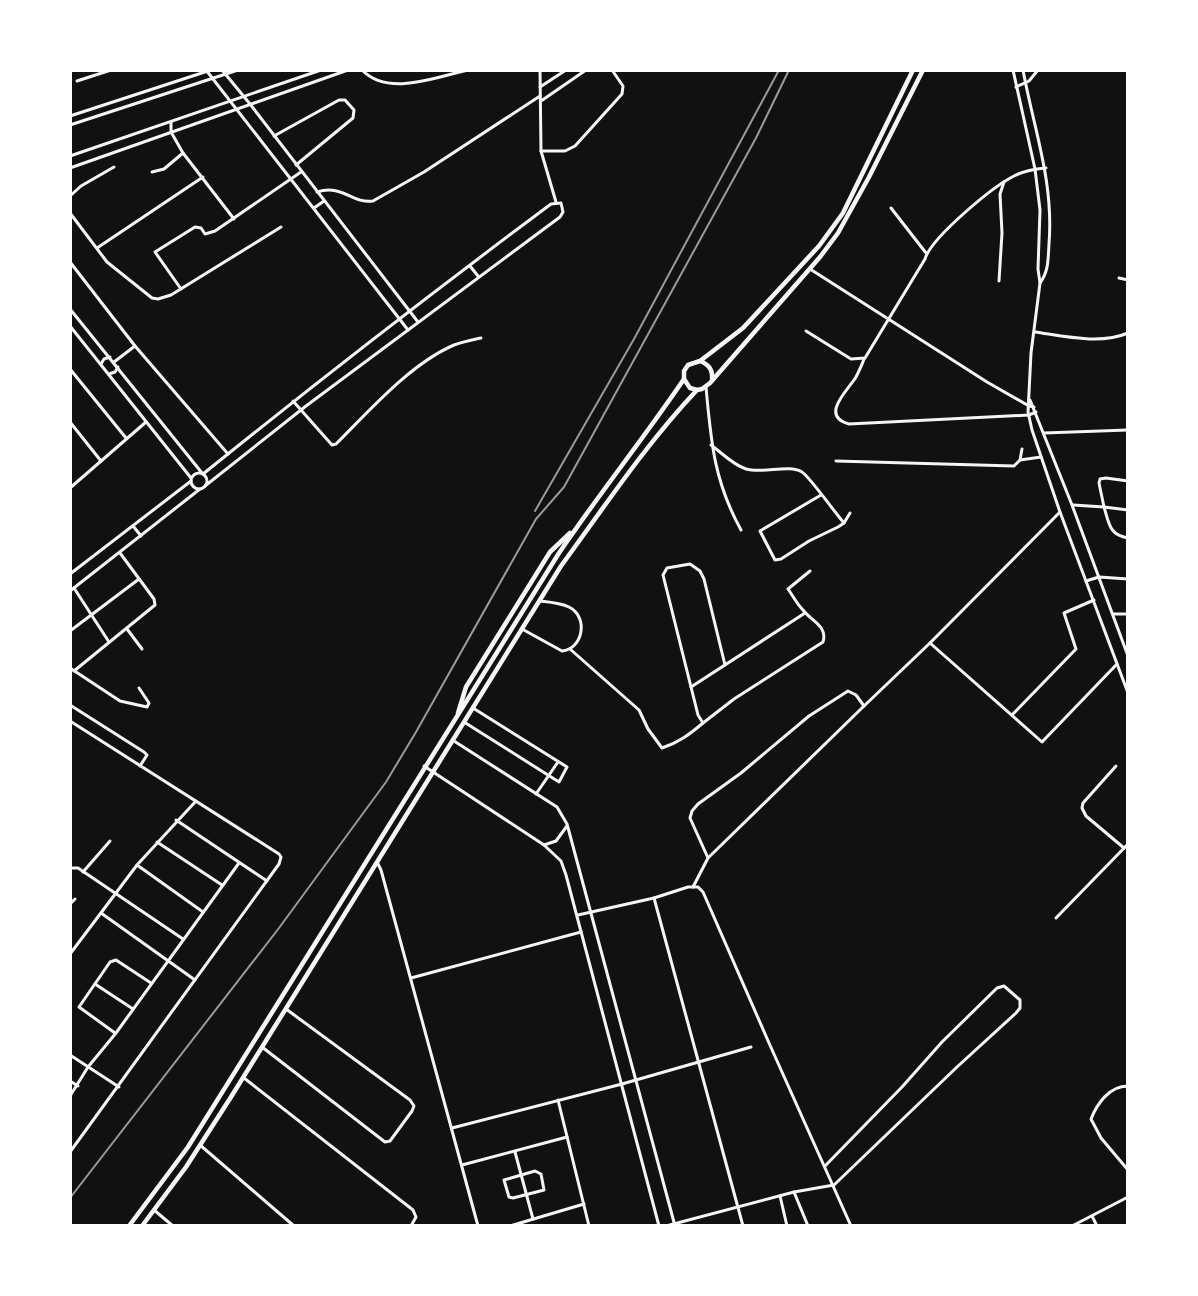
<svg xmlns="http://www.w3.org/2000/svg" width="1198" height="1296" viewBox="0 0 1198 1296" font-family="Georgia,serif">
	<rect width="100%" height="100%" fill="#111"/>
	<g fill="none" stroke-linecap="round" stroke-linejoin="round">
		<g stroke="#f5f5f5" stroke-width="3">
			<polyline points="206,70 408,330"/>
			<polyline points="222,70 250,104 418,322"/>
			<path d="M362 70C388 97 436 77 468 70"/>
			<polyline points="540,70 541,151 556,202"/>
			<polyline points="1013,70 1035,169 1040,210 1038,269 1040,283 1031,353 1028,412 1032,430 1060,512 1128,693"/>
			<path d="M1023 70C1034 130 1054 182 1049 244 1048 258 1049 271 1040 283"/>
			<polyline points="77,81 111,70"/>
			<polyline points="540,87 566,70"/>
			<polyline points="1016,87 1029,81 1038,70"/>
			<polyline points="541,101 586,70"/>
			<polyline points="70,116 211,70"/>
			<polyline points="171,122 171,132 183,153 234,219"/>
			<polyline points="70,125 238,70"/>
			<polyline points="274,136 339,100 345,100 354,110 353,118 296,165"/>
			<polyline points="541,151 565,151 575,146 622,94 623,86 612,70"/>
			<polyline points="70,156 321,70"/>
			<polyline points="70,168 348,70"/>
			<polyline points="152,172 164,169 183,153"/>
			<path d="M317 192C343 184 352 204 373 201L424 172 540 96"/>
			<polyline points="70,196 81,186 114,167"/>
			<polyline points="314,208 324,201"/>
			<polyline points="891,208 926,253"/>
			<polyline points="70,213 107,262 152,298 158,299 171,295 281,227"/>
			<polyline points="97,248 203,177"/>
			<polyline points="70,262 135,346 228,454"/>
			<polyline points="470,266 478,276"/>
			<polyline points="810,269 987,382 1029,406 1034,407"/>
			<polyline points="1119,278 1128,280"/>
			<polyline points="999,281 1002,233 1000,194 1004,182"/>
			<polyline points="181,289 155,252 195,227 201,228 205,234 215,231 301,172"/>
			<polyline points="70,309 202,473"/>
			<polyline points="70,326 191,478"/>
			<path d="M806 331 851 359 865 358 925 259C931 238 992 187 1014 176 1023 171 1035 169 1046 168"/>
			<path d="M1035 332C1063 336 1100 345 1128 333"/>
			<path d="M864 359C862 365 859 371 856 377 848 390 819 416 849 424L1029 415 1036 412"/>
			<polyline points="114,362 135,346"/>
			<polyline points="101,364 104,359 110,357"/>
			<polyline points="70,369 126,438"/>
			<polyline points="109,374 115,372 118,367"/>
			<path d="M706 387C711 442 714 481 741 530"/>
			<polyline points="1030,400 1072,505 1128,656"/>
			<path d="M293 401 332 445 336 444C369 411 410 364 454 345 462 342 472 340 481 338"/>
			<polyline points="70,422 101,461"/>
			<polyline points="1044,433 1128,430"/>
			<path d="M711 445C722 453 733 465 746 469 763 474 789 464 802 472 809 476 836 514 844 523"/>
			<polyline points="1020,460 1041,457"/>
			<polyline points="836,461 1014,466 1020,460 1022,449"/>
			<circle cx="199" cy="481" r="8"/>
			<path d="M203 474C317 382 433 292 551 204L561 203 563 212 560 217 306 406 205 486"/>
			<polyline points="70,488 146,422"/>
			<polyline points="821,495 760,531 775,560 781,559 809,541 838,527 844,523 850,513"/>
			<polyline points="1073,505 1104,507 1099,483 1100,479 1106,478 1128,481"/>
			<path d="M1128 510 1104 507C1109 523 1109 535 1128 538"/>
			<polyline points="133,526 141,536"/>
			<polyline points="70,574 191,481"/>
			<polyline points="1086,581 1099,577 1128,579"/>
			<polyline points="74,588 109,642"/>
			<polyline points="70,591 200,489"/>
			<polyline points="1113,614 1128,614"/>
			<polyline points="127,629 142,649"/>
			<path d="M522 629 562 651C583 649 589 617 569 607 561 603 549 602 540 601"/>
			<polyline points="70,631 139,579"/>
			<polyline points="930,643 1042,742 1117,664"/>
			<path d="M570 649 639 710 648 729 662 748C678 743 690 734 703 723L698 715 663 575 667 568 690 564 700 571 704 579 725 665"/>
			<polyline points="70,668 120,701 147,707 149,703 139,688"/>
			<polyline points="74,671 155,605 154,599 120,553"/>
			<polyline points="691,687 805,613"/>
			<polyline points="70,705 144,752 147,755 140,766"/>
			<polyline points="864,706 930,643 1060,512"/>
			<polyline points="1012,715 1076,649 1064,613 1094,600"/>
			<polyline points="70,721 279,854 281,857 279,864 70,1152"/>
			<polyline points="464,722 559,782 567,767 473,708"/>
			<path d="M703 723 734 699 823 642C828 626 811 621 803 610 797 604 793 596 788 589L810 571"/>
			<polyline points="454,741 557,807 567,824 675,1226"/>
			<polyline points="424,766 544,845 561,861 566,875 659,1226"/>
			<polyline points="1116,766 1083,803 1082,808 1086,816 1124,848"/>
			<polyline points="536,794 558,762"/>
			<polyline points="176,820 267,881"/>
			<polyline points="157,842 222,885"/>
			<polyline points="544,845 556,841 567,826"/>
			<polyline points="377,862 381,870 478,1226"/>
			<polyline points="137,865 203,912"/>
			<polyline points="70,868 78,868 183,939"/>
			<polyline points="83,872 110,841"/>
			<polyline points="693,887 708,858 864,706 856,695 848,691 809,716 741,773 698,804 692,811 690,818 708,858"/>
			<polyline points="654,898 743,1226"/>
			<polyline points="70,904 75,899"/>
			<polyline points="101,913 195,980"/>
			<polyline points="578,915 654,898 688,887 698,887 703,892 769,1043 851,1226"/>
			<polyline points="1056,918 1128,844"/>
			<polyline points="70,954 137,865 196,801"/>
			<polyline points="411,978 581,932"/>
			<polyline points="95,984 133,1009"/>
			<polyline points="115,1033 79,1007 110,962 116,960 151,983"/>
			<polyline points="262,1047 385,1142 390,1141 412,1111 414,1106 410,1100 286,1009"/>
			<polyline points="70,1055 119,1087"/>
			<polyline points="244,1078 413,1210 416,1217 411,1226"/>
			<polyline points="70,1081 78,1086"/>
			<path d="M1128 1086C1109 1086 1097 1104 1091 1119L1101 1138 1128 1170"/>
			<polyline points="70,1096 88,1067 116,1033 239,863"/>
			<polyline points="558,1100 589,1226"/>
			<polyline points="452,1128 622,1084 751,1047"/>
			<polyline points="200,1145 294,1226"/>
			<polyline points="515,1152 533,1219"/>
			<polyline points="462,1165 567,1137"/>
			<polygon points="535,1171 541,1174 544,1190 513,1198 509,1197 504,1180"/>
			<polyline points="794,1192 808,1226"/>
			<polyline points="780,1196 787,1226"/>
			<polyline points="154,1210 173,1226"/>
			<polyline points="1092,1216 1097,1226"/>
			<polyline points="510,1226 584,1204"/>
			<polyline points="666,1226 794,1192 834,1185 957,1067 1016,1013 1020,1008 1020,1000 1004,986 997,988 942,1042 902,1087 825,1166"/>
			<polyline points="1072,1226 1128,1197"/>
		</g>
		<g stroke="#f5f5f5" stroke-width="4.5">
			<path d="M700 361C708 364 713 370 712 379"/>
			<polyline points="684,379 690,388 697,390"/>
			<polyline points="458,713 466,687 550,552 570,533"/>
			<path d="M129 1226 188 1147 559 553C599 494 644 438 684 379V371L688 365 700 361 743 328 819 246 843 213 913 70"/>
			<path d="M142 1226 186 1167 231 1097 561 566C605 506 646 444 697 390L702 389 710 383 820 257 838 233 869 177 923 70"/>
		</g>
		<g stroke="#9a9a9a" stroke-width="2">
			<polyline points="535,511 634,339 779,70"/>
			<polyline points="70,1198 279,928 386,782 416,732 536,519 564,487 756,138 789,70"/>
		</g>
	</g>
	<rect width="1198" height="1296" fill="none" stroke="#ffffff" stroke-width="144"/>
</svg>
